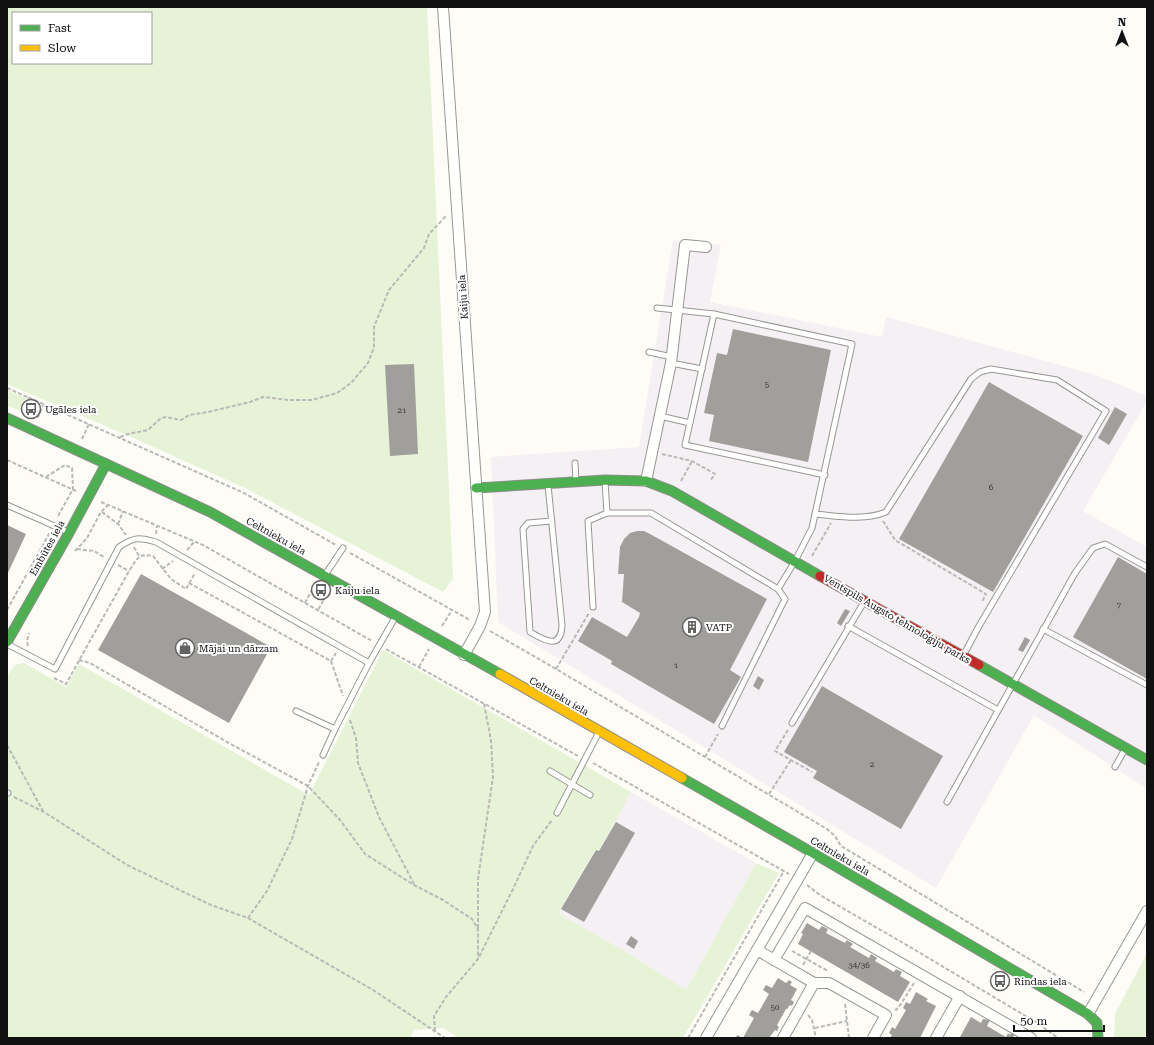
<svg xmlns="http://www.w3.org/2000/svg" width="1154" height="1045" viewBox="0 0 1154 1045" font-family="'Roboto Serif',serif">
	<rect width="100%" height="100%" fill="#fdfcf7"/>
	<g fill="#f5f0f3">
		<polygon points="673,240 721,245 710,302 882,337 886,317 1096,375 1147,396 1147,401 1083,511 1147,547 1147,789 1034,715 936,888 498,622 491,457 639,447"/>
		<polygon points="631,792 756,863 686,990 628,953 558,913 596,850 598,851"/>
	</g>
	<g fill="#e7f3d7" fill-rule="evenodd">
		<path d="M7 7H427L453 579 443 592 245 488 122 433 7 384ZM13 13H151V63H13Z"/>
		<polygon points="7,390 26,398 22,411 7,406"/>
		<path d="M383 650 631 792 599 851 595 850 558 913 628 953 686 990 756 863 779 873 683 1038H459L443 1028 414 1030 410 1038H7V678C12 669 12 664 24 663L66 687 79 664 309 795Z"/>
		<polygon points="1147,953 1147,1038 1114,1038 1115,1014"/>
	</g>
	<g fill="#a19f9c">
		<polygon points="733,329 831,350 808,462 709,441 714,415 704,413 717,353 727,355"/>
		<polygon points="414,364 418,454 390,456 385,365"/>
		<polygon points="989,382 1083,436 993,592 899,539"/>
		<polygon points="1115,407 1127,414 1109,445 1098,438"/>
		<polygon points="7,525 26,534 7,575"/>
		<polygon points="637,531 644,531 650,534 767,599 730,670 741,677 714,724 611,664 612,661 578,641 592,617 627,637 639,617 640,613 622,602 624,574 618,574 620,547 624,539 630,533"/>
		<polygon points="1118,557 1147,574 1147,679 1073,637"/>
		<polygon points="141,574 271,647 229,723 98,650"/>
		<polygon points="845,609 850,611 841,626 837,623"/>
		<polygon points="1025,637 1030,640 1023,652 1018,650"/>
		<polygon points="758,676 764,680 759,690 753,686"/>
		<polygon points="822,686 943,756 901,829 813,778 817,771 784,752"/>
		<polygon points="616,822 635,833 584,922 561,909 596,850 599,851"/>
		<polygon points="807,923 819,930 822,926 828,929 826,933 845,943 847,940 853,944 850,947 869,958 871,954 877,958 875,961 894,972 896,969 902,972 900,976 910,982 898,1002 798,944 803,934 801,933"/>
		<polygon points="631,936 638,941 634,949 626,944"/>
		<polygon points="778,978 786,983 789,980 792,982 790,985 797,989 791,1000 794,1002 792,1006 790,1005 787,1009 786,1009 777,1025 779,1027 777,1031 775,1030 769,1038 736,1038 737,1035 743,1038 754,1018 749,1015 752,1010 758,1013 769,994 763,990 766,985 772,988"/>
		<polygon points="916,992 928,999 926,1001 936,1006 920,1038 890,1038 892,1035 889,1033 892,1027 895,1029 906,1010 903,1008 906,1002 910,1004"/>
		<polygon points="971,1017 981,1023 983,1019 990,1020 987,1026 1006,1037 1008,1033 1010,1035 1011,1033 1015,1034 1013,1038 961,1038 960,1037"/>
	</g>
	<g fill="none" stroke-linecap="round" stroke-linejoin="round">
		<defs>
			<g id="lane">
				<polyline points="657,308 714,314 852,344 812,528 795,561 778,589 785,599 722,726"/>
				<polyline points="714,314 685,445 825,475"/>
				<polyline points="649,352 672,357"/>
				<polyline points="671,363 702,369"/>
				<polyline points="660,416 690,423"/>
				<polyline points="575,463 576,481"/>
				<path d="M548 485 562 625C561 651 544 640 530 632L523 529 528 523 552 521"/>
				<polyline points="7,505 68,532"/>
				<polyline points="607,513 651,513 778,589"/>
				<path d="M815 514C838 516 864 521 886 512L971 379 980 372 991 369 1057 380 1106 411 979 626 963 656"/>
				<polyline points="325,575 343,548"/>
				<polyline points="593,607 588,521 607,513 605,481"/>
				<polyline points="848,626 998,710"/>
				<polyline points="1043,629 1147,685"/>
				<path d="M7 644 55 669 119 547C134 537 139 537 156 542L369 663 396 616"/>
				<polyline points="296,711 335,729 369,663"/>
				<polyline points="792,723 864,602"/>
				<polyline points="323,755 335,729"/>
				<polyline points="1115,767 1125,749"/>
				<polyline points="550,771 590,795"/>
				<polyline points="7,793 8,793"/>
				<polyline points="947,802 1075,573 1093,548 1105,544 1147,567"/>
				<polyline points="557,813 599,732"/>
			</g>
			<g id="street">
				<polyline points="443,7 485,612 480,626 464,655"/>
				<polyline points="646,481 671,363 685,245 706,247"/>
				<polyline points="757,950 814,983 829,983 886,1015 873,1038"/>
				<polyline points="774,960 805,908 1031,1038"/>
				<polyline points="1088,1014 1147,911"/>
				<polyline points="706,1038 813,853"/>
				<polyline points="783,1038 814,983"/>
				<polyline points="936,1038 960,996"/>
			</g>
			<g id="fast">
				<polyline points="7,418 210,512 500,674"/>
				<polyline points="476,488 605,480 646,481 672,491 820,576"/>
				<polyline points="7,642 69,533 106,464"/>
				<polyline points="979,665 1147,760"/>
				<polyline points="682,778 813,853 1088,1014 1097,1023 1098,1038"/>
			</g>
			<polyline id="slow" points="500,674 682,778"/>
			<polyline id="jam" points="820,576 979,665"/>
		</defs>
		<use href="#lane" stroke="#979795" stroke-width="7"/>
		<use href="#street" stroke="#979795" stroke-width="12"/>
		<use href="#fast" stroke="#8e8d8b" stroke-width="11"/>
		<use href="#slow" stroke="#8e8d8b" stroke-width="11"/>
		<use href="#jam" stroke="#8e8d8b" stroke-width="11"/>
		<g stroke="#b9b9b8" stroke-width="2" stroke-dasharray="4 2" stroke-linecap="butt">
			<polyline points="7,388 244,493 336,545"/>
			<polyline points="24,410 29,397"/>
			<polyline points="37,416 38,417 44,404"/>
			<polyline points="120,437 128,434 148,430 161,418 166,417 181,420 189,415 208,412 250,402 263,397 289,400 312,400 337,393 351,383 368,363 374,347 374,327 389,290 424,248 429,234 447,215"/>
			<polyline points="82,439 89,424"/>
			<polyline points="662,454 692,461 715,474 710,481"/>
			<polyline points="7,460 76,491"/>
			<polyline points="46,477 65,465 72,468 73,489 57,518"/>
			<polyline points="681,481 692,461"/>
			<polyline points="101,502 203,545 372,641"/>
			<polyline points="102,512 118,524 126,535"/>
			<polyline points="883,521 895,540 986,594 982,602"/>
			<polyline points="118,524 123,511"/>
			<polyline points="156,534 157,526"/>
			<polyline points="134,547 139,556"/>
			<polyline points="77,549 94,551 104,557"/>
			<polyline points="187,550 195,541"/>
			<polyline points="75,551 87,538 101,512 108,505"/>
			<polyline points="350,553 470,620"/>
			<polyline points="812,556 831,523"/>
			<polyline points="118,565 129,571"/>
			<polyline points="162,569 173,561"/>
			<polyline points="189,583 331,661 336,653"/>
			<polyline points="305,603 314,586 327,594 318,610"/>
			<polyline points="7,610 50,532"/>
			<polyline points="442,626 452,610"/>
			<polyline points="490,631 556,669 827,829 835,836 841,846 1084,992"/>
			<polyline points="28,646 27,641 29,633"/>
			<polyline points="386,649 578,756"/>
			<polyline points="79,660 90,663 227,742 308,786 340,820 365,854 414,885 443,900 472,919 478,929 478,959"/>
			<polyline points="331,661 343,696"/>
			<polyline points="419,667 429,649"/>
			<polyline points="556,669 589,613"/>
			<path d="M54 678 66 684 129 571C137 559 138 553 153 556L171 579 186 589 195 573"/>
			<polyline points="350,720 356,738 358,763 379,817 414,884"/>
			<polyline points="788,730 775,751 812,772"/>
			<polyline points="7,745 43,811"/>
			<polyline points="705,757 718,734"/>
			<polyline points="593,763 789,874"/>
			<polyline points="769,794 791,760"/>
			<polyline points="14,797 44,812 127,865 211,905 248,918 373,990 445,1038"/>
			<polyline points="807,885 820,895 905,944 1039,1024 1058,1038"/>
			<polyline points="248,918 267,891 292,839 308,786 319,762"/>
			<polyline points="478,928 478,879 493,777 491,740 484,704"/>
			<polyline points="792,951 828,971"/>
			<polyline points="803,965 811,951"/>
			<polyline points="845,1004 849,1038"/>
			<polyline points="895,1009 896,1010 901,1004 914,983"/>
			<polyline points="808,1015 812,1020 816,1038"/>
			<polyline points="815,1028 847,1021"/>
			<polyline points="435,1031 434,1016 446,997 478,959 513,889 533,846 552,820"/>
			<polyline points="688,1038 784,871"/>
		</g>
		<use href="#lane" stroke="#fffffe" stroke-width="5"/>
		<use href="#street" stroke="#fffffe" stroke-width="10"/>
		<use href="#fast" stroke="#4caf50" stroke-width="9"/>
		<use href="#slow" stroke="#ffc107" stroke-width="9"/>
		<use href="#jam" stroke="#c62828" stroke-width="9"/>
	</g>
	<defs>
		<symbol id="bus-ring" viewBox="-11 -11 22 22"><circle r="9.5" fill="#fff" stroke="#646362" stroke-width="1.5"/><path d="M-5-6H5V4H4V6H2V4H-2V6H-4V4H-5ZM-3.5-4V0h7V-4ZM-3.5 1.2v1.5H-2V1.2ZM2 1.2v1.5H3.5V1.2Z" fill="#646362"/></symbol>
		<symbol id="building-ring" viewBox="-11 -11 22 22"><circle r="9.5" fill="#fff" stroke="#646362" stroke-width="1.5"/><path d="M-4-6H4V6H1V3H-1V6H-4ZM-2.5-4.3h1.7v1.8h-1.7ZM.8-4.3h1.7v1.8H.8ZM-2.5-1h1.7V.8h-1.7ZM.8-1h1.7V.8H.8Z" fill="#646362"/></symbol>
		<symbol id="shop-ring" viewBox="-11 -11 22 22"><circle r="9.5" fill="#fff" stroke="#646362" stroke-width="1.5"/><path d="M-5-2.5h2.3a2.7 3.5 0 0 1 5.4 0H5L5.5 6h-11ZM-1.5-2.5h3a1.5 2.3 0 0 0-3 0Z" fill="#646362"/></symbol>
	</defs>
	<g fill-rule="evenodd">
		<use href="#bus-ring" x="20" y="398" width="22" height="22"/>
		<use href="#bus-ring" x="310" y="579" width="22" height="22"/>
		<use href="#building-ring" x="681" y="616" width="22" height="22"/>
		<use href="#shop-ring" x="174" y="637" width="22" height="22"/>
		<use href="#bus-ring" x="989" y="970" width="22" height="22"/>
	</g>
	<g text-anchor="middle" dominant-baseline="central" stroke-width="4" stroke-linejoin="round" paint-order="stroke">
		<g font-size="8" fill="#353434">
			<text x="767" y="384">5</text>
			<text x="402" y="410">21</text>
			<text x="991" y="487">6</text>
			<text x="1119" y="605">7</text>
			<text x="676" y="665">1</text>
			<text x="872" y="764">2</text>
			<text x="859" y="965">34/36</text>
			<text x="775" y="1007">50</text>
		</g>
		<g font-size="10" fill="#111" stroke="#fff">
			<text transform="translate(463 297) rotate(-94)">Kaiju iela</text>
			<text transform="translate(276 536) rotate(29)">Celtnieku iela</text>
			<text transform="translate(47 548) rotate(-61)">Embūtes iela</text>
			<text transform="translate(897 619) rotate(30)">Ventspils Augsto tehnoloģiju parks</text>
			<text transform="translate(559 696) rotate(30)">Celtnieku iela</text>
			<text transform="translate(840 856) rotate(30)">Celtnieku iela</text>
		</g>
		<g font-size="10" fill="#111" stroke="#fff" text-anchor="start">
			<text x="45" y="409">Ugāles iela</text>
			<text x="335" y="590">Kaiju iela</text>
			<text x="706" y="627">VATP</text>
			<text x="199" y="648">Mājai un dārzam</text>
			<text x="1014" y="981">Rindas iela</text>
		</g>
	</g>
	<rect width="1154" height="1045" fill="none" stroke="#111111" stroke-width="16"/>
	<rect x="12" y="12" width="140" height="52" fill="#ffffff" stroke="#a0a0a0"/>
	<rect x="20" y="25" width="20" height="6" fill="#4caf50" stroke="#a0a0a0"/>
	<text x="48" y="32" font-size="12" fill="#111111">Fast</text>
	<rect x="20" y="45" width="20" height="6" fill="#ffc107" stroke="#a0a0a0"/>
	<text x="48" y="52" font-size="12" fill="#111111">Slow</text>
	<g transform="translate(1122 32)" stroke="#ffffff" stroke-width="3" paint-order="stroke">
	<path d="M0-3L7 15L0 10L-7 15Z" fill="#111111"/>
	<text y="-6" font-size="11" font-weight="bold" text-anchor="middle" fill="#111111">N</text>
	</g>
	<path d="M1014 1025v6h90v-6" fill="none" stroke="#111111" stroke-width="2"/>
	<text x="1020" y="1025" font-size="12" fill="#111111" stroke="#ffffff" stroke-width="3" paint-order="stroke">50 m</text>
</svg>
